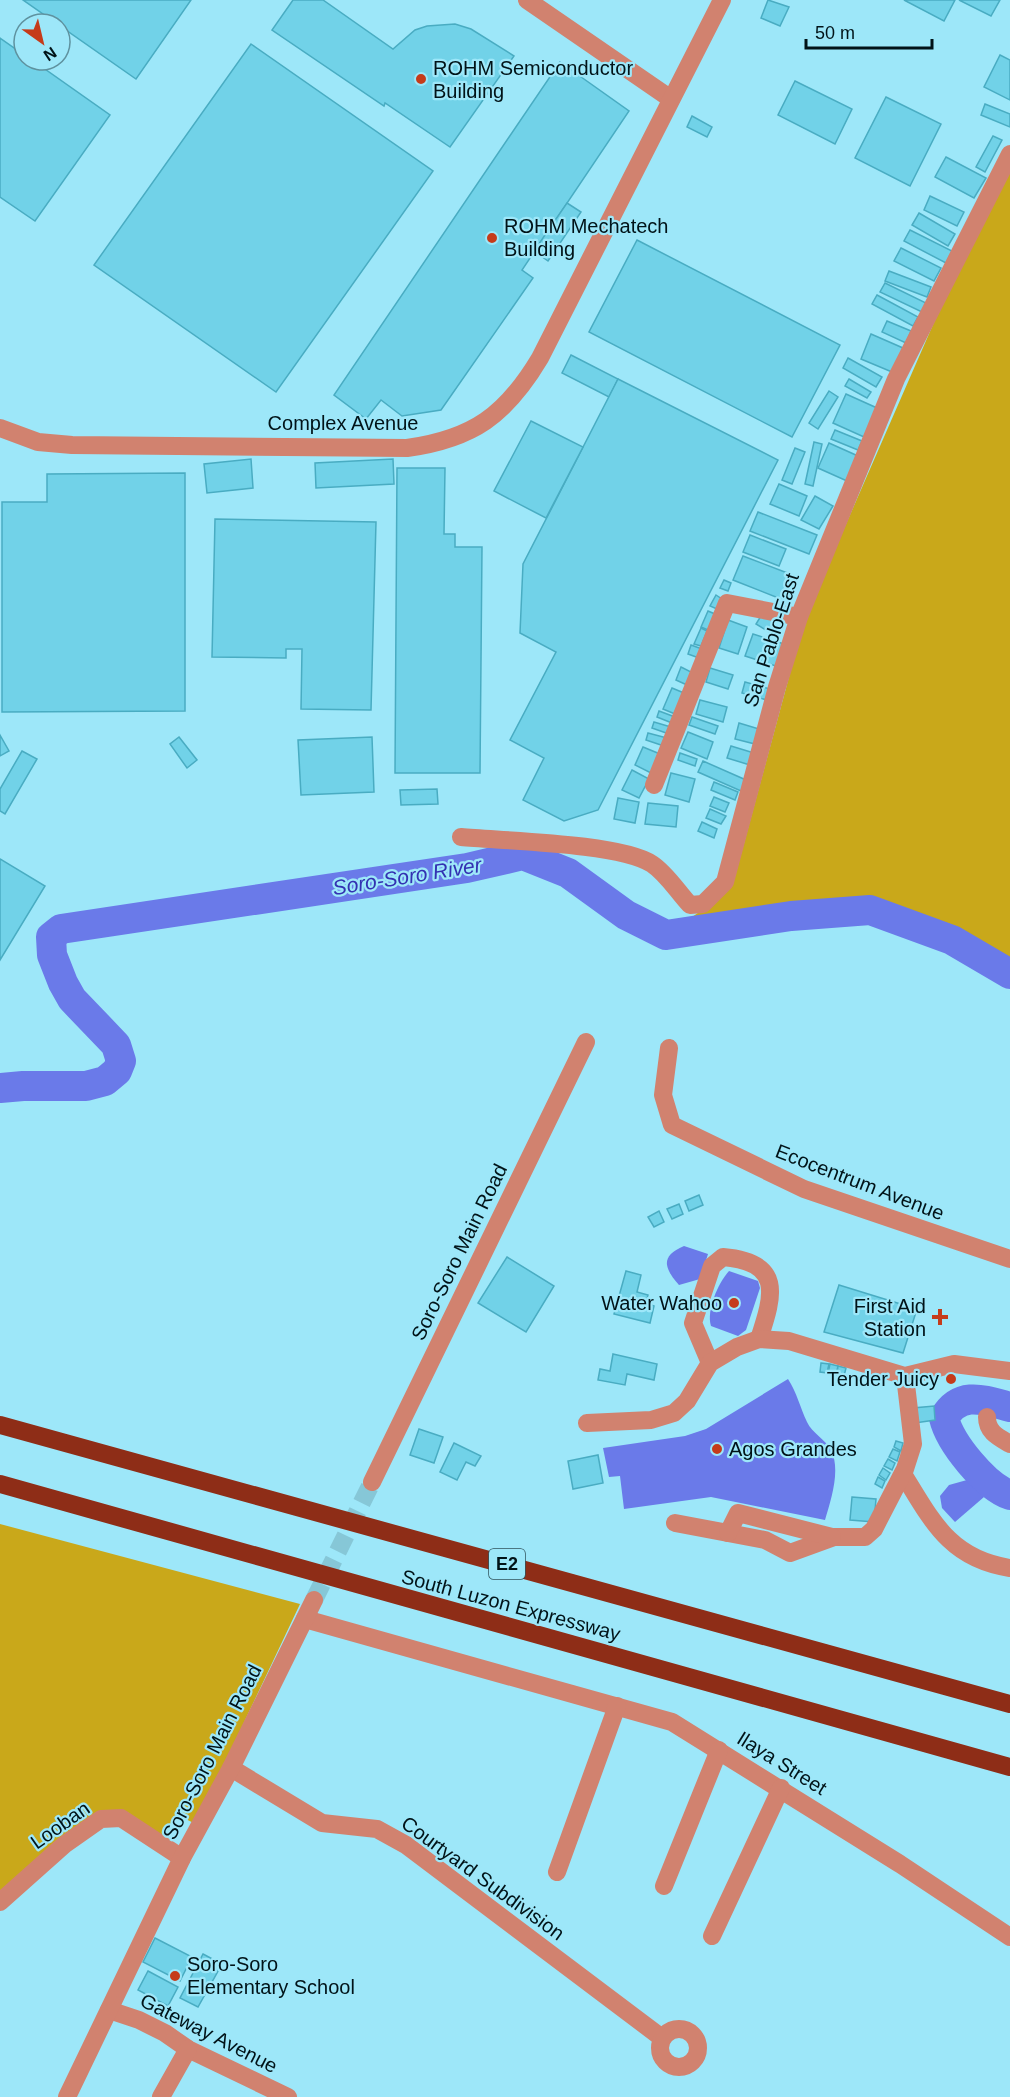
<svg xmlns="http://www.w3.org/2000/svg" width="1010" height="2097" viewBox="0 0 1010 2097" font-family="Helvetica,sans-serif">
	<rect width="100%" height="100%" fill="#9de7f9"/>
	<g fill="#c9a81a">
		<polygon points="1010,171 1010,974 952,940 870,910 791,916 666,935 708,906 734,880 805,618 956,272"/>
		<polygon points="0,1524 300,1604 196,1824 177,1815 162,1840 120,1814 0,1895"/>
	</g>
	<g fill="#6a7ae9">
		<path d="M684 1246 708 1254 700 1279 679 1285C664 1268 660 1256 684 1246Z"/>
		<path d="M729 1271 758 1281 760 1288 746 1330 738 1336 711 1326C706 1311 718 1283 729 1271Z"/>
		<path d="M788 1379C797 1393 800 1407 807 1422 812 1433 825 1439 831 1450 841 1470 831 1500 825 1520L711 1497 624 1509 620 1476 609 1477 603 1448 685 1436 706 1429Z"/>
		<polygon points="967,1480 984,1497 955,1522 942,1508 940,1496 949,1485"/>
	</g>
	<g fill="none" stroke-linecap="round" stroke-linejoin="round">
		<g stroke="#6a7ae9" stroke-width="30">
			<polyline points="0,1088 23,1086 86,1086 105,1081 117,1071 121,1061 116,1045 72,999 63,983 52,955 51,937 61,929 467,868 523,855 568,873 626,915 666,935 791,916 870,910 952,940 1010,974"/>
			<path d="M1010 1407C984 1400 960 1390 944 1418 950 1443 985 1486 1010 1495"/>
		</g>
	</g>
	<g fill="#71d2e8" stroke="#49acc2" stroke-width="1.5">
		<polygon points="23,0 191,0 136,79"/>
		<polygon points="293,0 323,0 393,49 415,30 427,26 455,24 471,29 514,56 450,147 385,103 384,106 272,30"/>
		<polygon points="768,0 789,7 780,26 761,18"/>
		<polygon points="904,0 955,0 944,21"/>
		<polygon points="959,0 1000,0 991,16"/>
		<polygon points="0,38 24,55 24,60 32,60 110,115 35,221 0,197"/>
		<polygon points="251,44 433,171 276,392 94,265"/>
		<polygon points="1000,55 1010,60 1010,100 984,87"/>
		<polygon points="560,62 629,111 522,270 533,278 441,410 402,416 381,400 366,419 334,395"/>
		<polygon points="795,81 852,109 835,144 778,115"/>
		<polygon points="886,97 941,124 910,186 855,158"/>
		<polygon points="985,104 1010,114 1010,127 981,115"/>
		<polygon points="692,116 712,127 707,137 687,127"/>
		<polygon points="993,136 1002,140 985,172 976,167"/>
		<polygon points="946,157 986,178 974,198 935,177"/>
		<polygon points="930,196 964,212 957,226 924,210"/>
		<polygon points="567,203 581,212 548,261 534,251"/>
		<polygon points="919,213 955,234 948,246 912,225"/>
		<polygon points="910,230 952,251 946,263 904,241"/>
		<polygon points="637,240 840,345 792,437 589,332"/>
		<polygon points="901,248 941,268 934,281 894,261"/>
		<polygon points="889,271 931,287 927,297 885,281"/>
		<polygon points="885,283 926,303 922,312 880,292"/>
		<polygon points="877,295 918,317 913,326 872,304"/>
		<polygon points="887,321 911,331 906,343 882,332"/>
		<polygon points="871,334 903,348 892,372 861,359"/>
		<polygon points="571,355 618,379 609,397 562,373"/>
		<polygon points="848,358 882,377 876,387 843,368"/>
		<polygon points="618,379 778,460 598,810 564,821 523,800 544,758 510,740 556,652 520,633 523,564"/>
		<polygon points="849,379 871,392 867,398 845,386"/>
		<polygon points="829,391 838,397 818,429 809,423"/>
		<polygon points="846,394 877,408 864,437 833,423"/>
		<polygon points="531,421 583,447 546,518 494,491"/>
		<polygon points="835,430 862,441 858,450 831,439"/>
		<polygon points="814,442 822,444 813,486 805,484"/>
		<polygon points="829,443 858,456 847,481 818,468"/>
		<polygon points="795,448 805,452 792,484 782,480"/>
		<polygon points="251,459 253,488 207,493 204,464"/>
		<polygon points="393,459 394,484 316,488 315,463"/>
		<polygon points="397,468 445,468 444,534 455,534 455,547 482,547 480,773 395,773"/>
		<polygon points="185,473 185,711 2,712 2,502 47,502 47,474"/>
		<polygon points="779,484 807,496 799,516 770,504"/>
		<polygon points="815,496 833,506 819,529 801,520"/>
		<polygon points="758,512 817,535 809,554 750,531"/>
		<polygon points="215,519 376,522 371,710 301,709 302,649 286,649 286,658 212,657"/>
		<polygon points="750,535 786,549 779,566 743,552"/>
		<polygon points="743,556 790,574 781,599 733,580"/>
		<polygon points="724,580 731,583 728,591 720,588"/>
		<polygon points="716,595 722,599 717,609 710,606"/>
		<polygon points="708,611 715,614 708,630 701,627"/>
		<polygon points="764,611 777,619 769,632 756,624"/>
		<polygon points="728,620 747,627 738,654 719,648"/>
		<polygon points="701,628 707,631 701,646 694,644"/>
		<polygon points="753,634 784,644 776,666 745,656"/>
		<polygon points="691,645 702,649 699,658 688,654"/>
		<polygon points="681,667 693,673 687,685 676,680"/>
		<polygon points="710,668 733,675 728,689 706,682"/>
		<polygon points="745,682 770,689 767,700 742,693"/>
		<polygon points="672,688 684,693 675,714 663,709"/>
		<polygon points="700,700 727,707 723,722 696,714"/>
		<polygon points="659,711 675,717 672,723 657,717"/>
		<polygon points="692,717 718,726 715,734 689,725"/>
		<polygon points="654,722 671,727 669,734 652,728"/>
		<polygon points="739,723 759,729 755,744 735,739"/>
		<polygon points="688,732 713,742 707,759 681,748"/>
		<polygon points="648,733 667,738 664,746 646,740"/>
		<polygon points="0,735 9,751 0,756"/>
		<polygon points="179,737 197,760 187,768 170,744"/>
		<polygon points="372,737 374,792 301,795 298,740"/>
		<polygon points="731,746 754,753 750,765 727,758"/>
		<polygon points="643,747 660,754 651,773 635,765"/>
		<polygon points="22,751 37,759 5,814 0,811 0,789"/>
		<polygon points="680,753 697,759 695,766 678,760"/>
		<polygon points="703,761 746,780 741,791 698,772"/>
		<polygon points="632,770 649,779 639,798 622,790"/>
		<polygon points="671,773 695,779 689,802 665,795"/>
		<polygon points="714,782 738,792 735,800 711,790"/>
		<polygon points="437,789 438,804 401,805 400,790"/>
		<polygon points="714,797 729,803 725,812 710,806"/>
		<polygon points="618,798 639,802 635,823 614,819"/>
		<polygon points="648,803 678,806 676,827 645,824"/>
		<polygon points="710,809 726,816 721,824 706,818"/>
		<polygon points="702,822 717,829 714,838 698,831"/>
		<polygon points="0,859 45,886 0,960"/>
		<polygon points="699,1195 703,1205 689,1211 685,1201"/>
		<polygon points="679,1204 683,1214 672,1219 667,1209"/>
		<polygon points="659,1211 664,1222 654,1227 648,1217"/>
		<polygon points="507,1257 554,1286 526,1332 478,1303"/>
		<polygon points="626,1271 641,1275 637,1292 648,1295 646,1303 654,1306 650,1323 614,1314"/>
		<polygon points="839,1285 917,1309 903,1353 824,1332"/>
		<polygon points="613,1354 657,1364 654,1380 627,1374 625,1385 598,1380 600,1369 610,1371"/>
		<polygon points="821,1363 829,1364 827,1373 820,1372"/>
		<polygon points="830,1364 838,1366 836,1375 828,1373"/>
		<polygon points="838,1366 846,1368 844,1376 837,1375"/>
		<polygon points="934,1406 935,1420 915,1423 913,1408"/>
		<polygon points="419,1429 443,1437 434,1463 410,1455"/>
		<polygon points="896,1441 903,1443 901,1451 894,1447"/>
		<polygon points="454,1443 481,1456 475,1466 466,1462 457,1480 440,1472"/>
		<polygon points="893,1449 900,1452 897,1461 889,1457"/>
		<polygon points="598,1455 603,1483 573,1489 568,1461"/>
		<polygon points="888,1459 895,1463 892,1470 884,1466"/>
		<polygon points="883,1468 890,1473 886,1480 879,1475"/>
		<polygon points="878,1477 885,1481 882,1488 875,1484"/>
		<polygon points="852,1497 876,1499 874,1522 850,1520"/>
		<polygon points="155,1938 192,1957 180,1981 143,1962"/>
		<polygon points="203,1954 222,1964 198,2007 180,1998"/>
		<polygon points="148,1971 178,1987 168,2006 138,1990"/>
	</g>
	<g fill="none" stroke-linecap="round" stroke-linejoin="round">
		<polyline stroke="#86c7d7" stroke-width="18" stroke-dasharray="18 9" stroke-linecap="butt" points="314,1600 372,1482"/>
		<g stroke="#d1826f" stroke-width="18">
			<polyline points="527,0 671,99"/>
			<path d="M0 428 38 442 72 445 407 448C473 439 506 415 540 358L722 0"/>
			<polyline points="654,785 727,603 799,617"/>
			<path d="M461 837C504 841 620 843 652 864 667 874 677 891 690 905L703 904 725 882 777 687 799 617 896 379 1010 154"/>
			<polyline points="669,1048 663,1095 672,1125 804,1189 1010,1259"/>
			<path d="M710 1363 693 1323 712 1266 723 1257C783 1262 774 1294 759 1339"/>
			<path d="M987 1417C987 1432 998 1437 1010 1444"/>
			<polyline points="587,1423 651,1420 674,1413 687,1401 710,1363 737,1347 759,1339 789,1341 905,1376 954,1364 1010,1371"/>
			<path d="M903 1474C932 1521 950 1559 1010 1568"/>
			<polyline points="372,1482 586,1042"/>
			<polyline points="675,1523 765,1540 790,1553 834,1537 865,1537 874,1529 905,1469 913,1444 905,1376"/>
			<polyline points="728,1533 738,1513 832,1537"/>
			<polyline points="305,1619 672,1722 900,1864 1010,1937"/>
			<polyline points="231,1768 322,1823 377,1829 406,1845 662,2038"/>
			<polyline points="557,1872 617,1706"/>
			<polyline points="664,1886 719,1750"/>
			<polyline points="0,1902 64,1845 101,1819 121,1818 182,1858"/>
			<polyline points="712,1936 781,1788"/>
			<polyline points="109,2010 139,2020 165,2033 188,2049 288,2097"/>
			<circle cx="679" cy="2048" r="19"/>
			<polyline points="67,2097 182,1858 231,1768 314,1600"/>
			<polyline points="161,2097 188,2049"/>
		</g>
		<g stroke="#8e2d17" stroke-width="18">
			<polyline points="0,1425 1010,1704"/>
			<polyline points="0,1484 1010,1767"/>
		</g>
	</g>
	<g fill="#c53b1a" stroke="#9de7f9" stroke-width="2">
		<circle cx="421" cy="79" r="6"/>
		<circle cx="492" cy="238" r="6"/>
		<circle cx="734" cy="1303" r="6"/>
		<path d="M937 1308h6v6h6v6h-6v6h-6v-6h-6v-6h6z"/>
		<circle cx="951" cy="1379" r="6"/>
		<circle cx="717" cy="1449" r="6"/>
		<circle cx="175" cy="1976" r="6"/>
	</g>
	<g text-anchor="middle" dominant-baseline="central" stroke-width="4.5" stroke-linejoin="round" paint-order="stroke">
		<rect fill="#9de7f9" stroke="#30535c" stroke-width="1.5" x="489" y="1549" width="36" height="30" rx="4.5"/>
		<g font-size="18" font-weight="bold" fill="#011318">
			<text x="507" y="1564">E2</text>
		</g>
		<g font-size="20" fill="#011318" stroke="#9de7f9" text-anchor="start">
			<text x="433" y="68">ROHM Semiconductor<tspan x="433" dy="23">Building</tspan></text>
			<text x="504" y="226">ROHM Mechatech<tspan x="504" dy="23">Building</tspan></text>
			<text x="722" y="1303" text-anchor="end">Water Wahoo</text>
			<text x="926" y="1306" text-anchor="end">First Aid<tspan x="926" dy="23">Station</tspan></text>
			<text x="939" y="1379" text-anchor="end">Tender Juicy</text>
			<text x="729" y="1449">Agos Grandes</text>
			<text x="187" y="1964">Soro-Soro<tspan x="187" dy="23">Elementary School</tspan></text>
		</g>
		<g font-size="20" fill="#011318" stroke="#9de7f9">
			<text x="343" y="423">Complex Avenue</text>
			<text transform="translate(771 640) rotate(-72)">San Pablo-East</text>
			<text transform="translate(860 1182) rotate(21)">Ecocentrum Avenue</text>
			<text transform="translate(459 1252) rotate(-64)">Soro-Soro Main Road</text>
			<text transform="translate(511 1605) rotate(15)">South Luzon Expressway</text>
			<text transform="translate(212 1752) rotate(-63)">Soro-Soro Main Road</text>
			<text transform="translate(782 1763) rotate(32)">Ilaya Street</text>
			<text transform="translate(60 1825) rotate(-35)">Looban</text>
			<text transform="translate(483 1878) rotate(36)">Courtyard Subdivision</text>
			<text transform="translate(209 2033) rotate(27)">Gateway Avenue</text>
		</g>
		<g font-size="21" font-style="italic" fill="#3331b2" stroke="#9de7f9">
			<text transform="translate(407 876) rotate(-9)">Soro-Soro River</text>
		</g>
	</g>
	<g transform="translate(42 42) rotate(146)"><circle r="28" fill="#9de7f9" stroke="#5f929f" stroke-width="1.5"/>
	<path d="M0-4.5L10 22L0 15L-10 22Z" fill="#c53b1a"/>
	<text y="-9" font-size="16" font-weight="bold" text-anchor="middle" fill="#011318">N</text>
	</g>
	<path d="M806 39v9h126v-9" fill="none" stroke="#011318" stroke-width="3"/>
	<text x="815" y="39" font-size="18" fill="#011318" stroke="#9de7f9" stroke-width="4.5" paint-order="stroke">50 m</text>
</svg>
